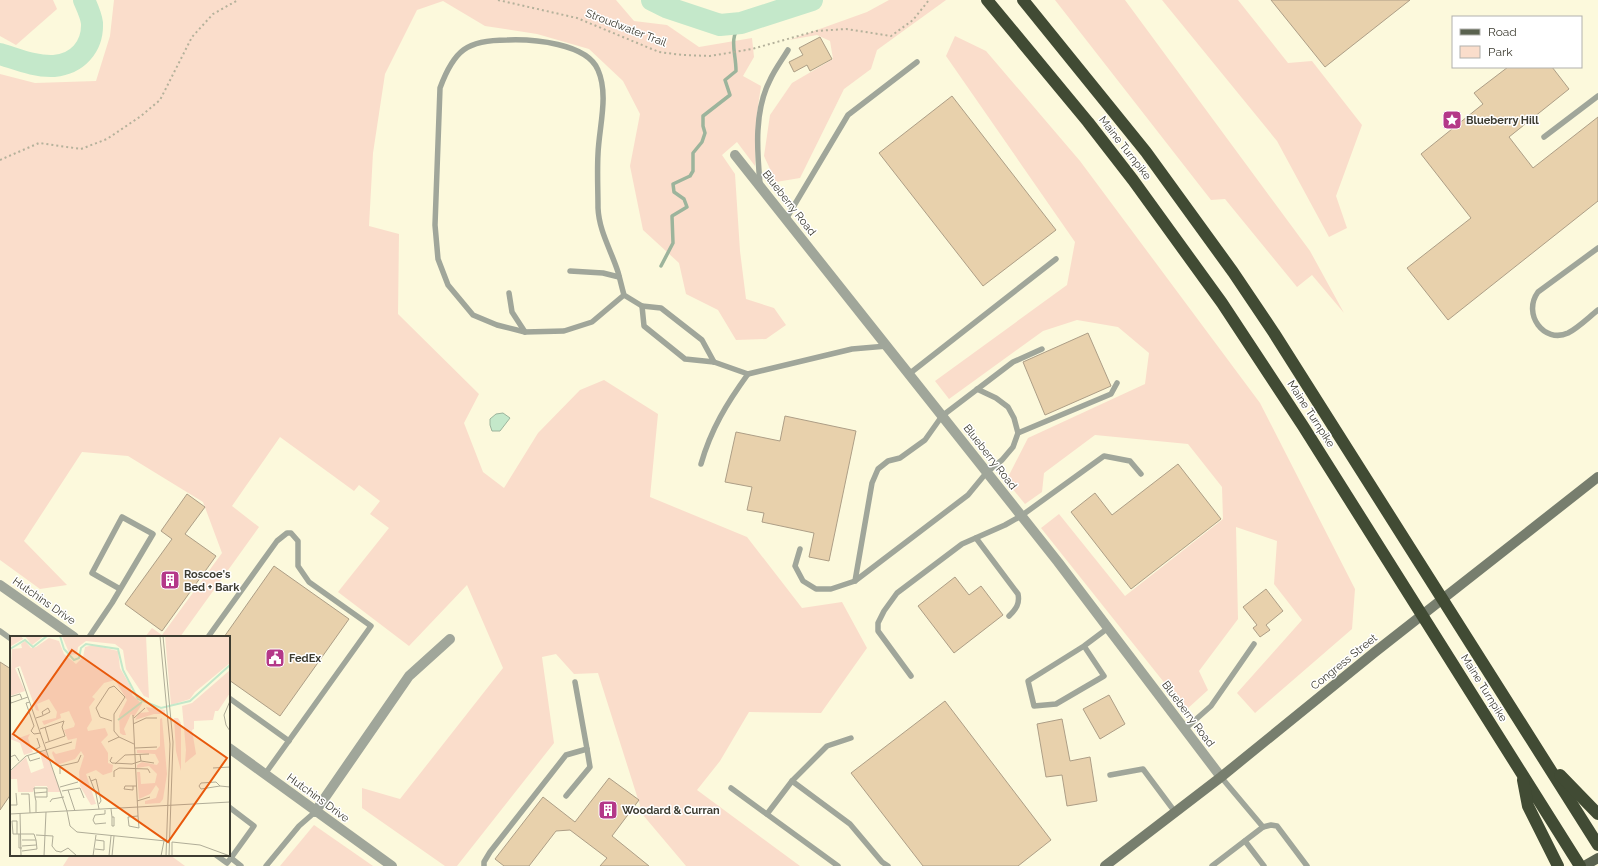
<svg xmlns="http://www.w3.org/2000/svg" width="1598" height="866" viewBox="0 0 1598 866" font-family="Raleway,sans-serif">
	<rect width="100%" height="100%" fill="#fcf9dc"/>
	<g fill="#faddcb">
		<polygon points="0,0 53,0 57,9 16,45 0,36"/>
		<polygon points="114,0 616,0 634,21 667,25 699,47 752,38 754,57 743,76 761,86 756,120 755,166 737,142 722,155 735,174 740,251 746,299 774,308 786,325 766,339 736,340 718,310 686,294 679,263 643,230 630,166 640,114 623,81 589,49 537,34 485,26 443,1 417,10 385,74 373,153 369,226 399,234 398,314 479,394 464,423 483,472 504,488 538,433 580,390 604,380 658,414 650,497 747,537 802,608 842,602 867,648 821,713 749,712 720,761 697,790 800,866 686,866 643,815 598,673 574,674 556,654 542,657 554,743 457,866 445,866 362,808 362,788 400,799 503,668 467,585 409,646 338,592 389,528 370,514 380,501 359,485 354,491 280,437 232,506 259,527 180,637 145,637 152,628 162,635 222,553 203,502 128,456 82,452 24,541 67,585 40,589 0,560 0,74 35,83 96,81 110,36"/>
		<polygon points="889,0 946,0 877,50 871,69 844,89 800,178 776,182 764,156 770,115 792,83 833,59 830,41 817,35 789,40 867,12"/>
		<polygon points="1055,0 1125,0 1310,251 1344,313 1312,275 1297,287 1225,199 1211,200"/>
		<polygon points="1162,0 1238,0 1288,63 1312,61 1362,125 1336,196 1347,228 1329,237 1277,141"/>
		<polygon points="955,36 986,51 1080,161 1260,403 1355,589 1352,629 1255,713 1237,693 1302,620 1274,584 1277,541 1236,527 1238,619 1199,671 1208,690 1186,710 1041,528 1059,514 1125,596 1223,519 1222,487 1188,444 1095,435 1044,473 1042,492 1025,504 1006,481 1028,438 1145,384 1149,353 1118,327 1077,320 1043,331 949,399 935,381 1067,285 1075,242 946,56"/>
		<polygon points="314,825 373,866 280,866"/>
		<polygon points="70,855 170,855 185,866 63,866"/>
	</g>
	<polygon fill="#c4e8ca" stroke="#9cb49c" points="503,413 510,418 500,431 492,431 490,425 490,419 496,414"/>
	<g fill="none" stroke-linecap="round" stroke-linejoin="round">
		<path stroke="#9cb49c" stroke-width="3.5" d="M661 266 673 243 672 216 687 207 684 199 674 192 673 184 690 176 693 171V153L702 142 705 133 703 126V116L730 95 725 80 736 71C736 51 728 40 741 23"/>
		<g stroke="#c4e8ca" stroke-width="22">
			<polyline points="652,0 666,7 720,25 741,23 812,0"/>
			<path d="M0 54C17 59 35 67 54 66 77 64 93 47 92 23 91 15 87 7 84 0"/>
		</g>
	</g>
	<g fill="#e8d1ac" stroke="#ad9e86">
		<polygon points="1271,0 1410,0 1325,67"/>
		<polygon points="820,37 832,59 810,71 807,65 794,72 789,62 803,55 799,48"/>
		<polygon points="1508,67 1552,67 1569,89 1509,137 1533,168 1598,117 1598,201 1448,320 1407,268 1471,218 1421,154 1483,104 1474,93"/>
		<polygon points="952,96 1056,230 983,286 879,153"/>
		<polygon points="1088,333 1111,386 1045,415 1023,362"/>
		<polygon points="785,416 856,431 829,561 809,557 814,533 762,522 764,513 747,510 752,487 725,482 736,432 780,441"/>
		<polygon points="1178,464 1221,519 1131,589 1071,512 1095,493 1112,515"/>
		<polygon points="187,494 205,507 185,534 216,556 162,631 125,604 172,539 161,531"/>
		<polygon points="274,566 349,619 280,716 229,680 229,637 224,637"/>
		<polygon points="955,577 969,595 981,586 1003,615 954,653 918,606"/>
		<polygon points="1266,589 1283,611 1266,625 1270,630 1260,637 1253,628 1257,625 1243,607"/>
		<polygon points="0,662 11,669 11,794 0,810"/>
		<polygon points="1109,695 1125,724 1100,739 1083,709"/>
		<polygon points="945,701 1051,840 1018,866 923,866 851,773"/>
		<polygon points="1062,719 1070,761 1090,757 1097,801 1067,806 1062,775 1046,777 1037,724"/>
		<polygon points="609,778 639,800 612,836 649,866 600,866 607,858 570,830 556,831 529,866 504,866 495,859 543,797 575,822"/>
	</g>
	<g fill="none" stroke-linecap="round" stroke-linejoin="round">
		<g stroke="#b4b19b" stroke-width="2" stroke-dasharray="2 3" stroke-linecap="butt">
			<polyline points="498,0 577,18 659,52 683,55 710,56 752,49 816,31 846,29 891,36 913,20 929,0"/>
			<polyline points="0,160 39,143 81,149 107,139 141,116 160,100 192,37 213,14 238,0"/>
		</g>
		<g stroke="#a0a69a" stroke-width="5.5">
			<polyline points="1544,137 1598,96"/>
			<path d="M760 184C757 150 754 111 770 80 775 69 782 60 788 50"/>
			<polyline points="786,219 848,115 917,62"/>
			<path d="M1598 248 1538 292C1522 314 1544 344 1568 333 1578 328 1589 317 1598 310"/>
			<polyline points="570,271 603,273 619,277"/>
			<polyline points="509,293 512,312 525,332"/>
			<path d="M624 295 592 322 564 331 525 332 497 325 473 315 448 285 438 259 435 225 440 88C454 50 467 40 507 40 532 39 587 43 598 70 609 95 599 127 598 154 597 172 598 190 598 208 599 231 611 250 618 272 620 279 622 288 624 295L642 306 661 308 702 340 714 362"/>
			<polyline points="642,306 644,326 685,359 714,362 748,374 852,349 887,346"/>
			<polyline points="909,374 1056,259"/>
			<polyline points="1018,433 1111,394 1117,383"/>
			<path d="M701 464C711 429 727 403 748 374"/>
			<path d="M976 538 1018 594C1020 604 1016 609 1009 616"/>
			<polyline points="800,549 795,566 803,581 816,589 831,589 855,581 968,495 987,472 1002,460 1013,447 1018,433 1014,418 1008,407 996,398 977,389"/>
			<polyline points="855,581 872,483 878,469 888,461 900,458 925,440 942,416 1013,362 1042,349"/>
			<polyline points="0,631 11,639"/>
			<polyline points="89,637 112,603 153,534 122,517 92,573 120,589"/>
			<polyline points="208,637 277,541 287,533 291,533 298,541 298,566 309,582 371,626 265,774"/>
			<polyline points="1084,646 1104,676 1056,704 1034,706 1028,681 1084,646 1108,628"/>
			<polyline points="911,676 878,631 878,623 884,611 897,593 962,544 1005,525 1021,516 1104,456 1130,461 1141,474"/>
			<polyline points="229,698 289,741"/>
			<polyline points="1185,729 1211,706 1254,644"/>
			<polyline points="1110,775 1143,769 1175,812"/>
			<polyline points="792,781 827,746 851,738"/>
			<polyline points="731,788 838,866"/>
			<polyline points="566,796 590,767 587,749"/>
			<polyline points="229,807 254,826 231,858"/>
			<polyline points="767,814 792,781 850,824 882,862 888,866"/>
			<polyline points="1263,827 1271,825 1277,826 1307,866"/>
			<polyline points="1245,841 1264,866"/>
			<polyline points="216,855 227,863 231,858 241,866"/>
			<polyline points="266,866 299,826 315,812"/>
			<polyline points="484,866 484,862 490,852 566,755 587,749 575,682"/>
			<polyline points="1212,866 1263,827 1221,777"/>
		</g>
		<g stroke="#a0a69a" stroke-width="10">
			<polyline points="735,155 1058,562 1221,777"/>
			<polyline points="0,585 74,637"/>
			<polyline points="229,748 392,866"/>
			<polyline points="315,812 409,676 450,639"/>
		</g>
		<polyline stroke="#777e6e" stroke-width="10" points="1105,866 1221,777 1375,652 1598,477"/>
		<polyline stroke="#5a624f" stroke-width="10" points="1584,866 1598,858"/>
		<g stroke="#414b34" stroke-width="12">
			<polyline points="987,0 1088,122 1133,180 1222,303 1303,426 1580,866"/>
			<polyline points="1023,0 1146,152 1233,272 1274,333 1598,845"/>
			<polyline points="1560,775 1598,814"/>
			<polyline points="1523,780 1528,806 1558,866"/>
		</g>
	</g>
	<defs>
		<symbol id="sight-square" viewBox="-11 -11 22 22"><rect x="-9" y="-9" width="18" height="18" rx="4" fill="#b43889" stroke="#fff"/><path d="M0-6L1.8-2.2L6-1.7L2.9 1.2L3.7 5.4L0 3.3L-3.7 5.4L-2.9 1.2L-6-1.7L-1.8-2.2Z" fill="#fff"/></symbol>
		<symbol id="building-square" viewBox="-11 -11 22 22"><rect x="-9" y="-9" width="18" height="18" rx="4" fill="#b43889" stroke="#fff"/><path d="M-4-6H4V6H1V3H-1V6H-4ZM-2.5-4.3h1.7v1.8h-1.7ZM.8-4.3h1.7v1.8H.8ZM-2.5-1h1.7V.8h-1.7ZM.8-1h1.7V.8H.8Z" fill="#fff"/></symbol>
		<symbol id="civic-square" viewBox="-11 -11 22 22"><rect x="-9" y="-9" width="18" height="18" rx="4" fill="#b43889" stroke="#fff"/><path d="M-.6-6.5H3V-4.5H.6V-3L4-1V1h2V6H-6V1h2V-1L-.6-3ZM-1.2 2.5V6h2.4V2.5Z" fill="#fff"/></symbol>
	</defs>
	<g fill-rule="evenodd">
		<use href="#sight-square" x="1441" y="109" width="22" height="22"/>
		<use href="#building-square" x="159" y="569" width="22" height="22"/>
		<use href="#civic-square" x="264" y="647" width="22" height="22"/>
		<use href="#building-square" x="597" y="799" width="22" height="22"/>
	</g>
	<g text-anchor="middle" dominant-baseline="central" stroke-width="3" stroke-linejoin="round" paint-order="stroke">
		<g font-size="11" fill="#3d3c31" stroke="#fff">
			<text transform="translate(626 28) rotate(21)">Stroudwater Trail</text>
			<text transform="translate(1125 148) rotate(52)">Maine Turnpike</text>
			<text transform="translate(789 203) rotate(52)">Blueberry Road</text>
			<text transform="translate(1311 414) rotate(57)">Maine Turnpike</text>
			<text transform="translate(990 457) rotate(52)">Blueberry Road</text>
			<text transform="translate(44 601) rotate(35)">Hutchins Drive</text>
			<text transform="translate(1344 662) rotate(-39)">Congress Street</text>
			<text transform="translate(1484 688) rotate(58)">Maine Turnpike</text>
			<text transform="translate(1188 714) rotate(53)">Blueberry Road</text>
			<text transform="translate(318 798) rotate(36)">Hutchins Drive</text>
		</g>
		<g font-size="11" font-weight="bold" fill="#3d3c31" stroke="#fff" text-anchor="start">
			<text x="1466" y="120">Blueberry Hill</text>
			<text x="184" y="574">Roscoe's<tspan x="184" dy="13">Bed + Bark</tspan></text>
			<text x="289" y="658">FedEx</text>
			<text x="622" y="810">Woodard &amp; Curran</text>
		</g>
	</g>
	<g transform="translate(10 636)">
		<rect width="220" height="220" fill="#fcf9dc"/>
		<path d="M0 0H11L13 3 1 10ZM15 0H34L22 9ZM52 0H136L139 62 134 60 116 33 113 14 105 8 76 5 68 11 67 18 60 19ZM155 0H220V27L185 56 180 63 161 69ZM39 2 49 5 54 18 66 28 73 21 75 11 83 9 108 15 110 32 121 51 122 59 132 68 124 81 121 78 114 93 116 99H113L110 97 109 80 117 64 105 44 94 47 82 61 85 63 79 71 82 84 77 92 78 95 95 92 98 99 91 106 98 117V127L103 129 102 136 93 139 86 134 76 138 86 168 81 169 70 150 69 136 74 120 71 115 65 123 47 129 42 117 43 115 46 118 65 113 67 102 58 104 54 94 64 91 65 88 59 75 50 78 51 82 34 89 32 85 46 82 47 76 39 63 27 68 29 75 26 74 10 30 5 32 15 55 0 60 2 13 12 12 11 8 15 5 21 12 26 11ZM220 34V57L208 75H205L203 84 184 85V93L182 94 186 118 175 127 176 114 172 70 182 67ZM136 71 155 74V78H144L125 84 129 77 139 76ZM152 82 157 138 153 163 150 167 135 168V165L146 162 149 153 146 149 140 158 129 163 127 136H130L131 148 145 147 147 138 139 130 127 132V129L132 126 147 129 149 126 145 118 127 117V114H146L150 110V83ZM164 82H168L171 87V135L166 115ZM0 95 6 103 20 98 18 102 23 116 14 119 10 107 0 103ZM36 115 51 156H38L37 150H25L23 156H8L7 143H0V136L16 121 21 137 34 132 30 117Z" fill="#faddcb"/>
		<path fill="none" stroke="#c4e8ca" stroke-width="2" d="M50 0 54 13 64 24 69 22 71 12 76 8 108 13 113 34 128 63 151 72 180 65 220 29M0 13 15 4 23 11 37 0M108 84 132 66"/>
		<path fill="none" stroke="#b0ad98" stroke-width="1" d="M150 0 160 108 156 220M153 0 163 106 159 220M8 32 57 175M0 61 10 58 12 63M0 63 1 67 18 61M220 65 214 79 216 89 220 95M20 66 16 67 24 90 21 95 24 98 31 97M123 79 128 180 118 181 119 190 129 192 128 180M26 82 32 80 40 76 38 72 32 76 33 79M124 82 135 72M102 85 90 81 86 72 99 52 104 50 115 61 104 78V95L109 101 124 108M123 88 136 82H147M35 91 39 105M30 93 54 85 52 91 55 100 35 107M98 106 109 101M125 112 147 111M26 113 30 111 27 102M18 120 20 125 30 122M0 121 5 119 9 125M102 121 100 125 102 127 122 128 131 125 130 118M131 125 144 127M105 128 115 119 139 118M203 132 220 131M0 135 16 120 62 106M50 138V130L68 126 71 119M79 140 86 158M104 141V135L109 132 138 133 140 137M81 145 86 143 91 165 89 168M123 150V154L114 153 115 150H127M210 150 191 153 189 150 191 147 206 146 210 150 220 151M50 151 68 146M58 154 65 175M52 155 70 152 74 162M25 157 37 156M89 157 86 158 89 173M11 158H19L20 177M25 161H37V152H24L25 161 26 165V176M127 165 140 161M40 166 42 163 54 161M0 169H7L6 157M101 173 102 181V190H104V181H102M95 174V178L85 179 83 184 85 188 96 187M57 175 60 190 67 196 156 205M10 177 11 220M0 178 220 166M7 198V185H2L3 198H24L26 204M9 198V212H12M26 199 43 200 42 210 46 215 51 216 58 212 67 220M12 204H26L27 213 12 215M162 206 190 209 220 220M162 206V220M12 210 26 209M85 213 94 214V205L86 204M34 220 36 176M83 220 86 199M99 220 101 200M102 220 104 200M151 220 154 205"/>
		<path fill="#e8590c" fill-opacity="0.15" stroke="#e8590c" stroke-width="2" d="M62 14 217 122 158 206 3 98Z"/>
		<rect width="220" height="220" fill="none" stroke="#3d3c31" stroke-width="2"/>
	</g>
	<rect x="1452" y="16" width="130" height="52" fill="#ffffff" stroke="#b1b1ad"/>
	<rect x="1460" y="29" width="20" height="6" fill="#5a624f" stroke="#b1b1ad"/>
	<text x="1488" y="36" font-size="12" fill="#3d3c31">Road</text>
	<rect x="1460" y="46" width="20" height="12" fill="#faddcb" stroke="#b1b1ad"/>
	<text x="1488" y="56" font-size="12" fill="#3d3c31">Park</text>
</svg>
